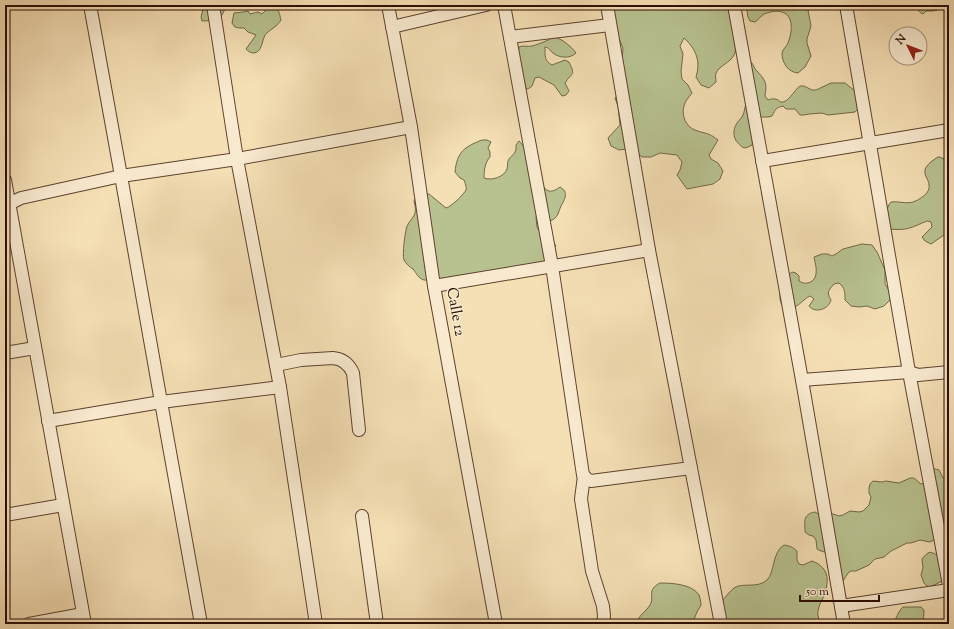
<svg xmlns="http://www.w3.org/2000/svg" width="954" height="629" viewBox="0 0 954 629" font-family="'Sorts Mill Goudy',serif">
	<rect width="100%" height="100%" fill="#f5dfb5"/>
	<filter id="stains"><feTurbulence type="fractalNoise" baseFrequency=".005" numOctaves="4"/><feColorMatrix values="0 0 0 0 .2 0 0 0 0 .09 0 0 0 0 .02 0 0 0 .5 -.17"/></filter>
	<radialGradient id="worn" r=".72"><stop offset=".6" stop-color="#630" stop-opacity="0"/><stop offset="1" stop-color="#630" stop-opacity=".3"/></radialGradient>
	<g fill="#b8c290" stroke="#726848">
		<path d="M204 5H227C225 8 224 12 222 15 218 20 208 21 202 21L201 17Z"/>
		<path d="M609 5H729C731 15 739 47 734 55 730 63 720 65 716 73 715 75 716 79 716 82L709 88 701 85 696 77C701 61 696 49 684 38L680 46 683 54 681 71 682 79 688 85 692 93C689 97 685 101 684 106 681 115 686 127 695 130 705 134 708 132 718 140L709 155 711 159 718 163 723 171 720 179 713 184 687 189 677 175 680 170 682 162 677 155 660 153 651 157H642L635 151 627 149 619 150 611 146 608 138 620 125 618 106 615 98 620 92 623 48 614 27Z"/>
		<path d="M746 5H807L811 26 807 39V43L811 56 805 67 798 73C788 72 782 63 782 53 783 49 786 47 788 43 789 41 789 39 790 37 795 16 785 6 764 14 761 16 758 20 755 22L750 21 748 17Z"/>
		<path d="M920 5H949V9L944 8 933 11H926L923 14C918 12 917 9 920 5Z"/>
		<path d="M272 7C280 9 279 13 281 20 276 28 270 29 265 35 262 41 262 52 254 53 250 53 248 51 246 49L256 35 248 32 244 28H239L235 27 232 23 234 13 243 12 248 11 250 14 258 12 262 14 268 8Z"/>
		<path d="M554 37C561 38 572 47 576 53 570 59 559 58 553 53 549 50 550 48 545 47 545 55 544 61 552 65L565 60 569 62C576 76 572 72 565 83L569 91 566 95 562 96 554 85 539 77 535 78 532 86 528 89 524 88 518 57 519 47C523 45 527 47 532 46 539 44 547 41 554 37Z"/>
		<path d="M751 62C754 65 754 68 756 70 766 81 767 82 765 96L768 100C771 99 774 98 778 100 779 100 779 101 780 102 788 104 794 90 800 86H804L812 90H816L831 83H845L855 91 858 109 855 112 828 115 822 113 809 114 804 115H800L795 109H786L783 106C775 108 776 109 772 116L768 117H758L752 145 748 147 744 148C734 142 731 133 737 123 739 120 742 118 743 115 745 111 744 107 747 103L748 64Z"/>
		<path d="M482 140H487L491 142 488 148 490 152V157C485 162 484 171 484 178 492 181 504 177 507 169 508 165 507 162 509 159 513 154 517 153 516 145L519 141C531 151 536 187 549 191 553 192 557 189 560 187 569 192 565 199 561 206 558 213 558 218 550 221L537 213 536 218 537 227 539 231 550 238 556 246 554 248 556 253 554 257 547 264 475 281 424 280C418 278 417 274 413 269 410 267 406 264 404 260 402 255 405 232 407 226 413 215 418 216 414 201 417 194 422 194 429 194L446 208C451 207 464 194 466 190 467 187 465 183 464 180L460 178 455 172C457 152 464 147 482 140Z"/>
		<path d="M938 157H940L944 159 949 168 947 175 949 187V233L944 235 931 244 925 241 922 237 932 227 931 222 927 221C912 227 908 231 890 229 888 220 884 209 891 202 898 201 906 204 913 202 919 200 931 193 929 185 929 180 924 176 925 170 926 165 933 160 938 157Z"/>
		<path d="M862 244 872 245 877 252 885 270V284L890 292 891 296 890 300 884 306 875 309 867 306 859 307 851 306 845 300C845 292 845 288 839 283L834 284C829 290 826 292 831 300 829 309 815 314 809 306L814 299 810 296C803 299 799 307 791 308 789 309 787 308 784 308 775 297 782 280 792 272L796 273 799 276V281C806 286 815 282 816 274 817 268 815 263 814 257L822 254H828L832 256 836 254 843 249Z"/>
		<path d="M930 469H935L939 470 943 478 949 479V530H941L937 531 934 540 930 542 920 540 911 543H907L891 551 884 557 875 559 869 565 856 571H851L848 573 843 581C827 570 827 573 828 554 825 551 821 552 817 549L816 540 813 536 809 535 805 532C805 523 802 514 815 512L822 516 830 513 839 516 843 515 850 511 859 512 863 511 869 505 871 497 869 493V488L870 484 873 481 882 482 886 481 899 483 910 478H914L921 484 925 483Z"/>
		<path d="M949 544V583L942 581 932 586 928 587 924 583 921 575 923 568 922 559C929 551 929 551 937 555L940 552 943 546Z"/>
		<path d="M784 545C790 546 793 547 797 551V560L799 564 803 565 812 561C831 568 829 583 823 598 820 604 817 610 818 616 819 620 821 622 824 624H721V602C725 598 729 592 734 588 743 582 757 589 767 580 775 572 772 552 784 545Z"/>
		<path d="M660 583C672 583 692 584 699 595 700 598 701 602 701 605L697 612 692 624H637C638 615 645 613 650 605 655 597 646 590 660 583Z"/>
		<path d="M903 607H921L924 610C924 616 922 621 927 624H894C896 618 898 612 903 607Z"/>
	</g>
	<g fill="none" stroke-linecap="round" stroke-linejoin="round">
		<defs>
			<g id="minor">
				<polyline points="90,5 121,176 161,402 201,624"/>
				<polyline points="213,5 237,159 280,387 316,624"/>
				<polyline points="388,5 411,127 434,286 496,624"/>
				<polyline points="504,5 552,266 583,475 587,479 591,481 691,468"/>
				<polyline points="607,5 649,250 721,624"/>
				<polyline points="734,5 802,380 844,624"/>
				<polyline points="846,5 909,372 949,585"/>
				<polyline points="392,27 486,5"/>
				<polyline points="510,37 610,25"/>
				<polyline points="762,161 949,130"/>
				<polyline points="5,180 85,624"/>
				<polyline points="5,206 21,198 121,176 237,159 411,127"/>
				<polyline points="434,286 649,250"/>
				<polyline points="5,353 35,348"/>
				<path d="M276 365 301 360 333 358C343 359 349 364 353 373L359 430"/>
				<polyline points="802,380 909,372 918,375 949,372"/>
				<polyline points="48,421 161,402 280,387"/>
				<polyline points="584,476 581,499 592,571 603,606 604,616 603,624"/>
				<polyline points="5,515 63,505"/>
				<polyline points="362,516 377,624"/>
				<polyline points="841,606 949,590"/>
				<polyline points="29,624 83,614"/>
			</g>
		</defs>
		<use href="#minor" stroke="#5e422e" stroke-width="14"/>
		<use href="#minor" stroke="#f8eacf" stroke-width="12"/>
	</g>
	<g text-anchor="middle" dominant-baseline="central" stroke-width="3" stroke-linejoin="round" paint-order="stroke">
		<g font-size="15" fill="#2c0d01" stroke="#f8eacf">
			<text transform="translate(455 312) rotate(80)">Calle 12</text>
		</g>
	</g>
	<rect width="954" height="629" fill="none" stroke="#f5dfb5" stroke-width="20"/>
	<rect x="6" y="6" width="942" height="617" fill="none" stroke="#2c0d01" stroke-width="2"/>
	<rect x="10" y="10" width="934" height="609" fill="none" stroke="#2c0d01"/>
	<g transform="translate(908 46) rotate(313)"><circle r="19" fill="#f8eacf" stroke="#a6927d"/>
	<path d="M0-3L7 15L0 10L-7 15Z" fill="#8f2418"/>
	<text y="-6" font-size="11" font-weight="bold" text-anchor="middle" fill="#2c0d01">N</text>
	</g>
	<path d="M800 595v6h79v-6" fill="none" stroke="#2c0d01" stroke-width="2"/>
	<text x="806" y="595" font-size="12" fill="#2c0d01" stroke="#f8eacf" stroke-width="3" paint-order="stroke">50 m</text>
	<rect width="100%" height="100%" filter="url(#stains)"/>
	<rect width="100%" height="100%" fill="url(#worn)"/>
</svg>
